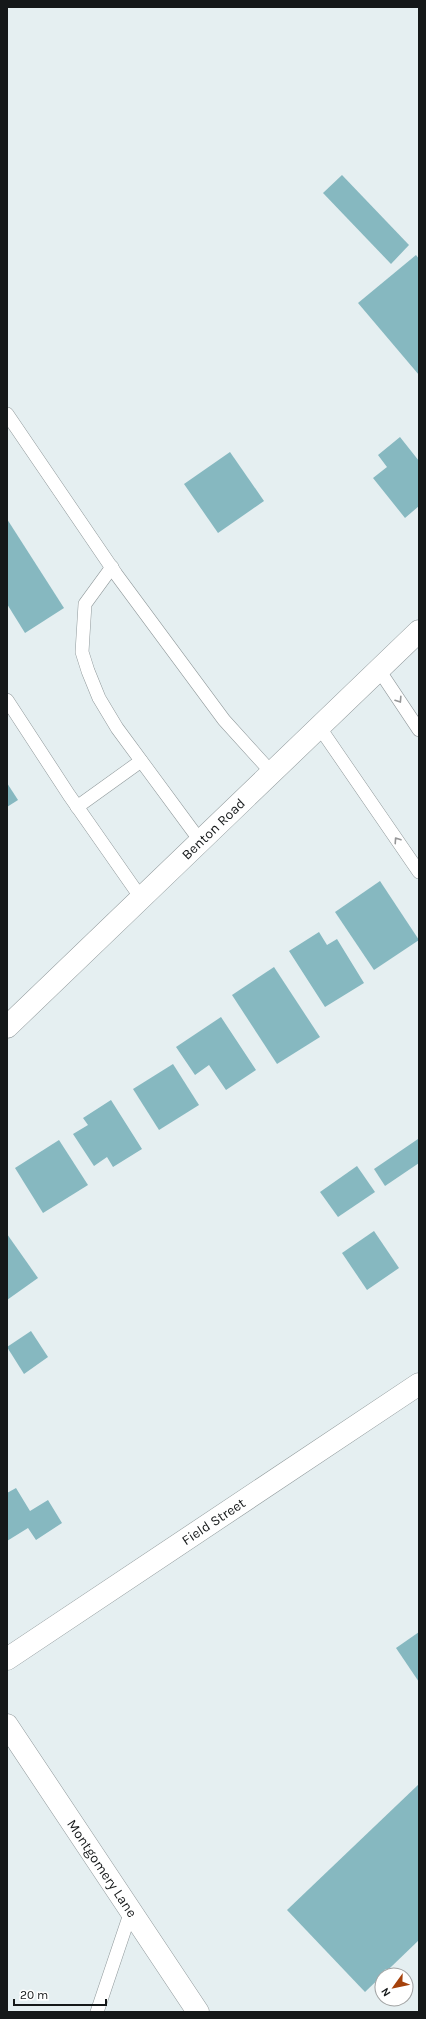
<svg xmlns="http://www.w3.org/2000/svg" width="426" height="2019" viewBox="0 0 426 2019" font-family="Karla,sans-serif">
	<rect width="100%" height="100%" fill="#e5eff1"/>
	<g fill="#86b8c0">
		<polygon points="342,175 409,245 391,264 323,193"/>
		<polygon points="416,255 419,259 419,375 358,303"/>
		<polygon points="400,437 419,461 419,506 405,518 373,478 387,467 378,455"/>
		<polygon points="230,452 264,501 218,533 184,484"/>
		<polygon points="7,519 64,608 25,633 7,604"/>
		<polygon points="7,783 18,800 7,807"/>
		<polygon points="380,881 419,940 374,970 335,912"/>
		<polygon points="319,932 327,945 337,939 364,983 325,1007 289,951"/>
		<polygon points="274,967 320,1037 277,1064 232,995"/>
		<polygon points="221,1017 256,1070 226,1090 209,1065 195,1075 176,1047"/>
		<polygon points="173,1064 199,1105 159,1130 133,1089"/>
		<polygon points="111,1100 142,1149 113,1167 107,1157 94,1166 73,1134 88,1125 83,1118"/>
		<polygon points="418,1139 419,1163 385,1186 374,1169"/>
		<polygon points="59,1140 88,1185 43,1213 15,1168"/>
		<polygon points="357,1166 375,1192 338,1217 320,1192"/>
		<polygon points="374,1231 399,1268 367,1290 342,1253"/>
		<polygon points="7,1234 38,1278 7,1300"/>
		<polygon points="31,1331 48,1357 24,1374 7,1347"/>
		<polygon points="16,1488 30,1511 48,1500 62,1523 36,1540 28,1528 7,1541 7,1493"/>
		<polygon points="419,1632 419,1682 396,1648"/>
		<polygon points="419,1784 419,1940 365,1992 287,1910"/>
	</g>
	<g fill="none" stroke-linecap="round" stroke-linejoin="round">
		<defs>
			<g id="lane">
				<polyline points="7,414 116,574 224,720 272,773"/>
				<polyline points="112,567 85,604 82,652 88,671 99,698 117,728 201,842"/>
				<polyline points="379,670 419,730"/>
				<polyline points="7,700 69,795 141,898"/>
				<polyline points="320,728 419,872"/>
				<polyline points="77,807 141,761"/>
				<polyline points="97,2012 131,1911"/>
			</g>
			<g id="street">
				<path id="s1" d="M7 1659 419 1384"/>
				<path id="s2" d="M7 1725 198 2012"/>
			</g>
			<g id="primary">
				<path id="s3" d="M7 1027 419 631"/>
			</g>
		</defs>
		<use href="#lane" stroke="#90999b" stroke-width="14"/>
		<use href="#street" stroke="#90999b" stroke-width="23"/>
		<use href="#primary" stroke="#90999b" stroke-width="23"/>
		<use href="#lane" stroke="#fff" stroke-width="13"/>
		<use href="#street" stroke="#fff" stroke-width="22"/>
		<use href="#primary" stroke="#fff" stroke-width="22"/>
	</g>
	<defs><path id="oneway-chevron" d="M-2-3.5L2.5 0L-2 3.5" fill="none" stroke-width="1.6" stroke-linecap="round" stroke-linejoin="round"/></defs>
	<g stroke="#969798">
		<use href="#oneway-chevron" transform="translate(399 700) rotate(57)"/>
		<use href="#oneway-chevron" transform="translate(397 840) rotate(-124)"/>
	</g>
	<g text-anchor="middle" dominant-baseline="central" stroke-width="3" stroke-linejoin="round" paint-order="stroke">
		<g font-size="14" fill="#151819" stroke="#fff">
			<text stroke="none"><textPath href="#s3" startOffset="286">Benton Road</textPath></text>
			<text stroke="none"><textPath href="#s1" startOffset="248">Field Street</textPath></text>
			<text stroke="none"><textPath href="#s2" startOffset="172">Montgomery Lane</textPath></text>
		</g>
	</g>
	<rect width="426" height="2019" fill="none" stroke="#151819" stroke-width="16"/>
	<g transform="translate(394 1987) rotate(237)"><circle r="19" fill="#ffffff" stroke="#a1a3a3"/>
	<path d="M0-3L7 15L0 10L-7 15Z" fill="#a5410b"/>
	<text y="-6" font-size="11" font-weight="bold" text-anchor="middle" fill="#151819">N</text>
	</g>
	<path d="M14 1999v6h92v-6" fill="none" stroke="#151819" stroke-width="2"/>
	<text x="20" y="1999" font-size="12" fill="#151819" stroke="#ffffff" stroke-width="3" paint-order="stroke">20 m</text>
</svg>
